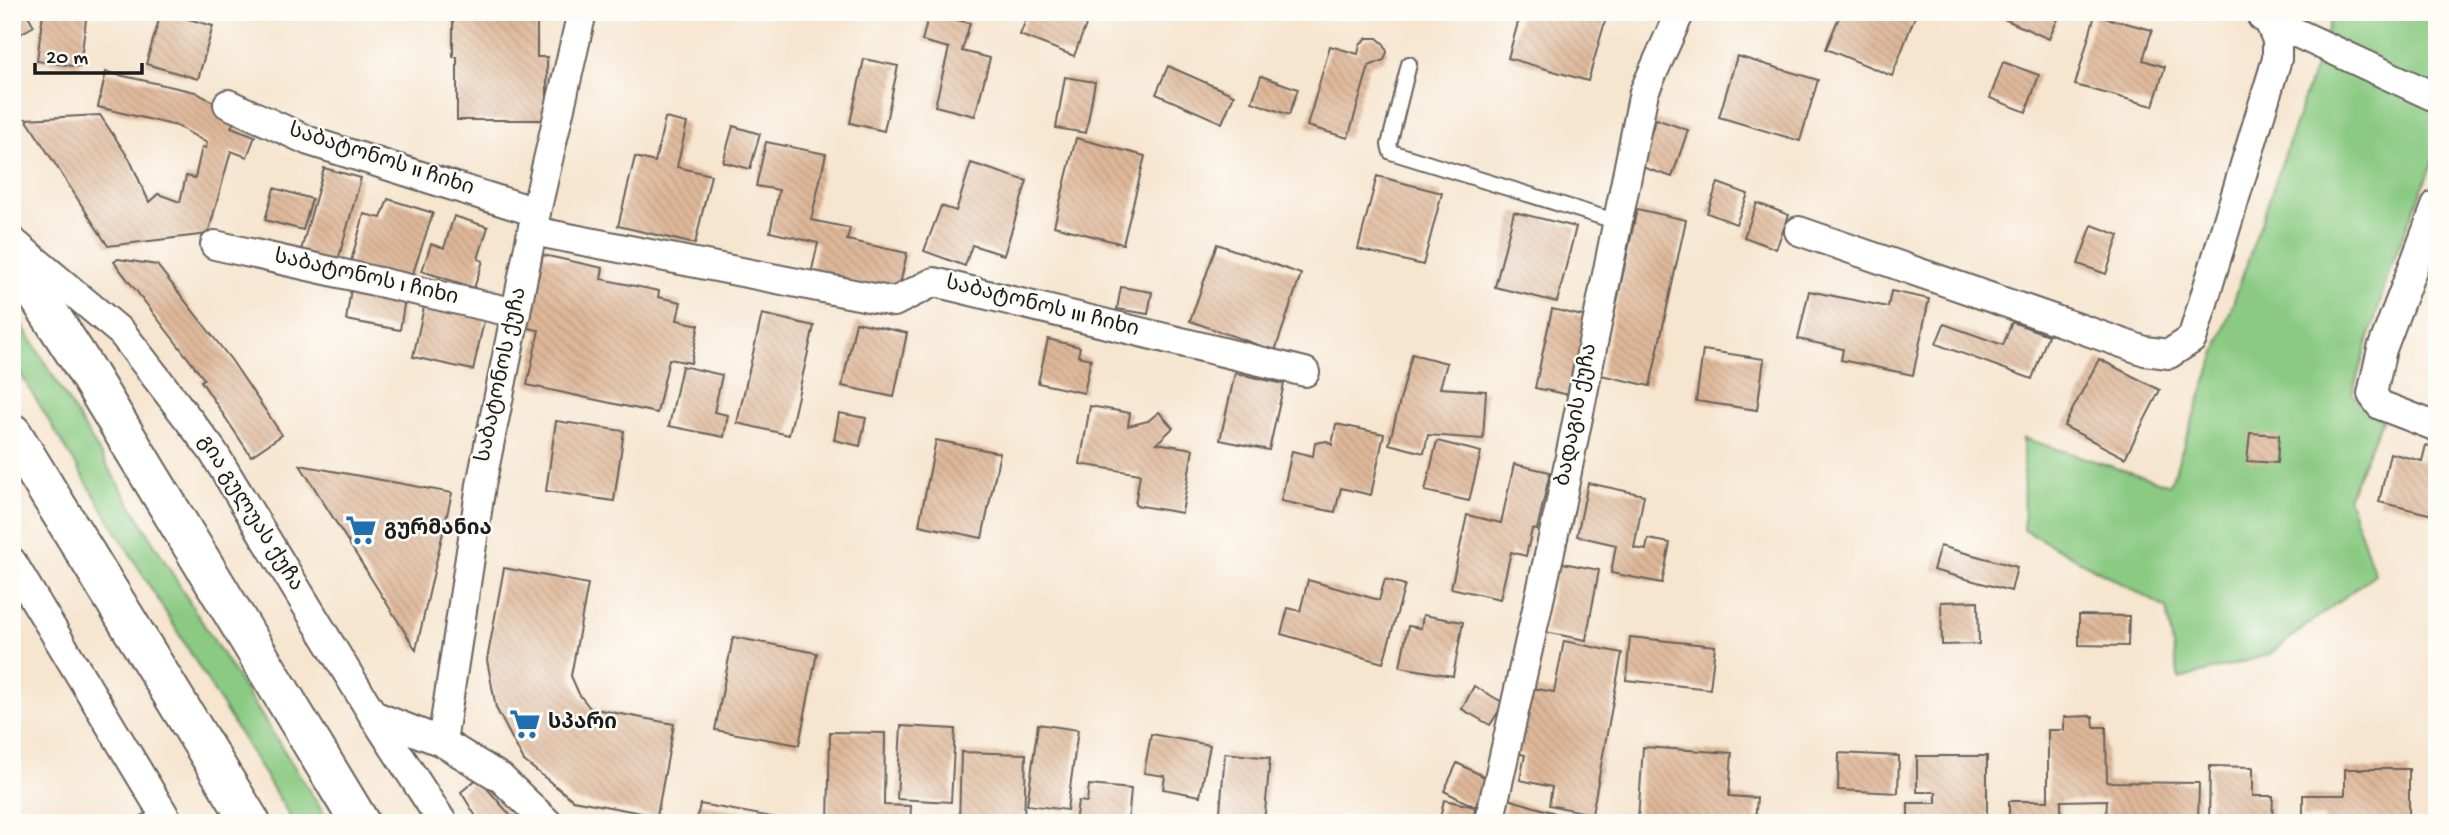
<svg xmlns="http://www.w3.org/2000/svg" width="2449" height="835" viewBox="0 0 2449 835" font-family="'Gochi Hand','Noto Sans Georgian',sans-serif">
	<defs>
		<pattern id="building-back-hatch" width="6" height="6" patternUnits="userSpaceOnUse" patternTransform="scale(1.75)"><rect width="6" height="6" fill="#deb799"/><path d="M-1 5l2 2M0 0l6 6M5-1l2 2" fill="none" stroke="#be9d83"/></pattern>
	</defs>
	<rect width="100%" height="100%" fill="#fdfcf7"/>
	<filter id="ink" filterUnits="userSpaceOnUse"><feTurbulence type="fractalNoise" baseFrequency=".0143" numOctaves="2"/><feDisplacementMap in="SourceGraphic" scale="14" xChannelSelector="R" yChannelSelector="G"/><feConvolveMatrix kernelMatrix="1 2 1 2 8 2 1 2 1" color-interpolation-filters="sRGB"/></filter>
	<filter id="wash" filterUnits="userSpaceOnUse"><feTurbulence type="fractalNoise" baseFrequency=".00686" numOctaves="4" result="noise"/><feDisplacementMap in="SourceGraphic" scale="28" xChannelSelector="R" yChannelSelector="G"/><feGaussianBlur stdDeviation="1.57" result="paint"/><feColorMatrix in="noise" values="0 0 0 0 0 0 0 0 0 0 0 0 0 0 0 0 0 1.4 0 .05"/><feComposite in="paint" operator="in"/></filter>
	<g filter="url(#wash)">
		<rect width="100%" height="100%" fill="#f6e5cf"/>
		<g fill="#8aca82" stroke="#53734f" stroke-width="2">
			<polygon points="2334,12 2437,12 2437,152 2391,266 2352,394 2382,421 2348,497 2375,574 2268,655 2179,679 2166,608 2024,530 2023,438 2170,485"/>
			<polygon points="12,308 195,611 330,823 294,823 12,360"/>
		</g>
		<g id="blocks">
			<g fill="url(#building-back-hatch)">
				<polygon points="12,12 26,12 34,26 12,39"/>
				<polygon points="43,12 87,12 80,67 37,61"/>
				<polygon points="164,12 213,26 198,79 146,64 159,20 136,12"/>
				<polygon points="415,12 537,12 537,57 547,57 547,120 457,120 457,57 453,57 453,18 415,18"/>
				<polygon points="1029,12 1091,12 1074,56 1020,35"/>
				<polygon points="1521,12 1587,12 1606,18 1588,81 1508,58"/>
				<polygon points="1841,12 1906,12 1915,16 1892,76 1826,49"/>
				<polygon points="2008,12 2061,12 2049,39 2004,19"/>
				<polygon points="929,13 970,23 962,51 990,58 975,116 935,106 949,48 922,41"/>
				<polygon points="2095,15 2152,30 2143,60 2165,67 2153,106 2075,85"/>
				<polygon points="1367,38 1377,38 1384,44 1387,52 1384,60 1369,66 1348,138 1307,126 1330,46 1358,54 1360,44"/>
				<polygon points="1737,56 1818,80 1800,141 1719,117"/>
				<polygon points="864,59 898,66 884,131 850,123"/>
				<polygon points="2003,62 2039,75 2026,112 1990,98"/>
				<polygon points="1168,66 1234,95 1222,123 1156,94"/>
				<polygon points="106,72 195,92 238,116 231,127 255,136 247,157 231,151 208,234 108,246 26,119 100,115 130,160 149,202 158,194 180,202 186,176 195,178 202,147 206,148 207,143 177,126 98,107"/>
				<polygon points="1261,76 1298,89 1289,115 1252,102"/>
				<polygon points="1065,77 1095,82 1086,133 1056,128"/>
				<polygon points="665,118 687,123 677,167 711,175 695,244 618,226 635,157 655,162"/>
				<polygon points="1656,119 1688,130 1672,177 1639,166"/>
				<polygon points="733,126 760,134 750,169 723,162"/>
				<polygon points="1076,138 1145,156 1123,244 1054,226"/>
				<polygon points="766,142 826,154 811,220 850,228 847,240 907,253 898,293 811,274 818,243 770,232 779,190 756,186"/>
				<polygon points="971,163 1027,181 1004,255 972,245 965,266 924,251 941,206 956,211"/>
				<polygon points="324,168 361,178 337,264 300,254"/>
				<polygon points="1377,176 1442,193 1423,265 1358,249"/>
				<polygon points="1718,183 1748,194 1736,224 1707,213"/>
				<polygon points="274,188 312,199 303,230 265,220"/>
				<polygon points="388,199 433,213 410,282 350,265 364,214 381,218"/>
				<polygon points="1757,203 1789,215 1776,249 1744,237"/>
				<polygon points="1637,209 1686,220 1650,386 1601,375"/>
				<polygon points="1514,212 1576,227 1557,302 1495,287"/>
				<polygon points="454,216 488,227 478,259 483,261 474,288 422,271 431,244 444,248"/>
				<polygon points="2092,225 2119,235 2106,274 2078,264"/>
				<polygon points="1217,244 1301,274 1275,351 1190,321"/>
				<polygon points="543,255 603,268 601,279 659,291 658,297 681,302 677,320 699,325 691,363 669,359 657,413 527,385 539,330 527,328"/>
				<polygon points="118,259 157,265 232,361 282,435 251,456 201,381 204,379 114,262"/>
				<polygon points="352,283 406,292 400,330 346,320"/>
				<polygon points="1121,287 1152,292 1148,314 1117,309"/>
				<polygon points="1809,291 1888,307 1891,291 1929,299 1913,375 1841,360 1843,349 1798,339"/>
				<polygon points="426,298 486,312 473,370 413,357"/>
				<polygon points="1552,309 1587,317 1570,395 1535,388"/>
				<polygon points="762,314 814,326 789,435 737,423"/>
				<polygon points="856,322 907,333 894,397 842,386"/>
				<polygon points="2012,322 2048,335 2032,379 1936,344 1944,324 2003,345"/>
				<polygon points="1048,339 1080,347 1078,356 1091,359 1084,393 1038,383"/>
				<polygon points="1703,350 1764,359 1757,410 1696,401"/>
				<polygon points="1412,354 1447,363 1440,388 1486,391 1483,439 1428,435 1424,453 1389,444"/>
				<polygon points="2099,359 2160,390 2125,458 2064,426"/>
				<polygon points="682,366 722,375 714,412 728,415 724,437 669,426"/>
				<polygon points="1235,373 1284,384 1269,450 1220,440"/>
				<polygon points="1090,406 1130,413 1128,426 1148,421 1159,412 1173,428 1157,443 1193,449 1182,513 1135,505 1140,474 1080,464"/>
				<polygon points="839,413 866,418 860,446 834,440"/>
				<polygon points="556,421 624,431 614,501 546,491"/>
				<polygon points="1336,424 1384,434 1371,495 1341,488 1335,512 1281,501 1292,451 1313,456 1315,443 1327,441 1332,445"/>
				<polygon points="2250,433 2279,435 2277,463 2247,461"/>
				<polygon points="936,440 1000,453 982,538 919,525"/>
				<polygon points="1437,441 1481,452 1469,501 1425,491"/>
				<polygon points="2426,445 2437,448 2437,516 2379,502 2390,453 2422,461"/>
				<polygon points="1514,464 1550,472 1537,530 1532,529 1526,556 1511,552 1500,599 1451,588 1467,515 1501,523"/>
				<polygon points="300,465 452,493 416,650"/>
				<polygon points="1588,483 1644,495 1634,548 1646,550 1648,539 1670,543 1662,583 1611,573 1616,545 1577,536"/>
				<polygon points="1940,546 2017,567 2011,591 1933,570"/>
				<polygon points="1558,562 1599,570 1586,640 1545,632"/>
				<polygon points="504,568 588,584 571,676 579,694 590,708 674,724 657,816 573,800 524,761 496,708 487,660"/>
				<polygon points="1385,579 1405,585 1383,663 1281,634 1288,608 1300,611 1308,580 1379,600"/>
				<polygon points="1978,601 1979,644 1942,645 1941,602"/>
				<polygon points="1423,615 1463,622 1453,676 1400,667 1408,626 1421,628"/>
				<polygon points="2079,615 2129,616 2128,646 2079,645"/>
				<polygon points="733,637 817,653 799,745 715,730"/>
				<polygon points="1630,637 1715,646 1710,689 1626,680"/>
				<polygon points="1564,641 1622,653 1592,814 1549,805 1552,787 1520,780 1525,755 1513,752 1526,687 1554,692"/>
				<polygon points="1474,686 1504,703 1490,725 1462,709"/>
				<polygon points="2093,716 2094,727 2106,727 2107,782 2199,783 2198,823 2106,823 2107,800 2061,801 2061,823 2009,823 2009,801 2048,801 2048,730 2064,730 2064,717"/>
				<polygon points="1038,724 1078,730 1067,810 1027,805"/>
				<polygon points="901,726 955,729 951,802 897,799"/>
				<polygon points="830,732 885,733 884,805 911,806 910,823 828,823"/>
				<polygon points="1151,734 1210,745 1200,796 1163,789 1165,776 1144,773"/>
				<polygon points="1643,747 1732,753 1729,796 1757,798 1755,823 1638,820"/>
				<polygon points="961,752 1026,754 1024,823 959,823"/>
				<polygon points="1225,753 1270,758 1264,823 1219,823"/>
				<polygon points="1839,753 1899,756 1898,793 1838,790"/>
				<polygon points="1917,756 1987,756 1987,823 1908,823 1908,803 1936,803 1936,792 1917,792"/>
				<polygon points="1457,763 1489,779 1475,807 1474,823 1439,823 1444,800 1475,807 1444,791"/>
				<polygon points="2210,766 2253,767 2253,796 2273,796 2272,823 2209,823"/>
				<polygon points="2345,769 2409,769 2409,823 2323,823 2323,817 2303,818 2303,795 2345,795"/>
				<polygon points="478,778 517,823 480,823 461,792"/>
				<polygon points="1089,785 1131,789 1128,823 1075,823 1078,801 1087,802"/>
				<polygon points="1508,799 1555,813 1552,823 1501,823"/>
				<polygon points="700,804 783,819 783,823 696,823"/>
			</g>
		</g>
	</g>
	<g filter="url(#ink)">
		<use href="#blocks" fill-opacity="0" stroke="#68625b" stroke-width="2"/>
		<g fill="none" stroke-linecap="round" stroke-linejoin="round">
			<defs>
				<g id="lane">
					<polyline points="1409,64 1389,145 1391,152 1618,222"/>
					<polyline points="145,823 163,814"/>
				</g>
				<g id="street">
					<polyline points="2262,17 2437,98"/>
					<polyline points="228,104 309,141 536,212"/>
					<polyline points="2437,204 2382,349 2372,394 2380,405 2437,427"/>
					<polyline points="533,231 894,302 934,282 1305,372"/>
					<polyline points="1799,231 2145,351 2169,354 2192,339 2277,59 2277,40 2269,21"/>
					<polyline points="13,242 122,333 212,450 373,715 443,823"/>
					<polyline points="215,245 516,313"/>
					<polyline points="12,562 169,823"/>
					<polyline points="373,715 442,742 501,778 548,823"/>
					<polyline points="442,742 481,485 536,212 582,12"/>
					<polyline points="1489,823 1559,511 1644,92 1680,12"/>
				</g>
				<g id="highway">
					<polyline points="12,256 79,359 360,823"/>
					<polyline points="12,433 251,823"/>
				</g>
			</defs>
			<use href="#lane" stroke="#68625b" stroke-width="18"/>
			<use href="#street" stroke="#68625b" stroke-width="32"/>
			<use href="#highway" stroke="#68625b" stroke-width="42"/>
			<use href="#lane" stroke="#fff" stroke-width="14"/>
			<use href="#street" stroke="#fff" stroke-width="28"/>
			<use href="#highway" stroke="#fff" stroke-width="38"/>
		</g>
	</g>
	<defs>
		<symbol id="supermarket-bare" viewBox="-9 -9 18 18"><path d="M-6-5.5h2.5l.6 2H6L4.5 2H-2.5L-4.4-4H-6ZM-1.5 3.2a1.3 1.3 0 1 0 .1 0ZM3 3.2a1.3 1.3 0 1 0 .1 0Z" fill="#1f6fb2" stroke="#fdfcf7" stroke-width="2.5" paint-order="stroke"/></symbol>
	</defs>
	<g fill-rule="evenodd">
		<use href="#supermarket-bare" x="339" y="508" width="44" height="44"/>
		<use href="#supermarket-bare" x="503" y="702" width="44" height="44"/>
	</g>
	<g text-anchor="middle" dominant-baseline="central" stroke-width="5" stroke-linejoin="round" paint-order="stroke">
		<g font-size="21" fill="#1c1c1c" stroke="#fdfcf7">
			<text transform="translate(381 161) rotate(18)">საბატონოს II ჩიხი</text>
			<text transform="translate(366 279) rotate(13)">საბატონოს I ჩიხი</text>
			<text transform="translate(1042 308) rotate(14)">საბატონოს III ჩიხი</text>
			<text transform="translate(503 375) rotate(-78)">საბატონოს ქუჩა</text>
			<text transform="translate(1578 415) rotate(-79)">ბადაგის ქუჩა</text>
			<text transform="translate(249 514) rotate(58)">გია გულუას ქუჩა</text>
		</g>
		<g font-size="21" font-weight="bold" fill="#1c1c1c" stroke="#fdfcf7" text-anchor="start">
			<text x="384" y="530">გურმანია</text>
			<text x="548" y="724">სპარი</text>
		</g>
	</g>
	<rect width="2449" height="835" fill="none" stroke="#fdfcf7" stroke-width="42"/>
	<path d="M35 63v10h107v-10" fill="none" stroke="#1c1c1c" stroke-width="3.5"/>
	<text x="46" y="63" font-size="21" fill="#1c1c1c" stroke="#fdfcf7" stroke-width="5" paint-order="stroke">20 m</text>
</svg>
